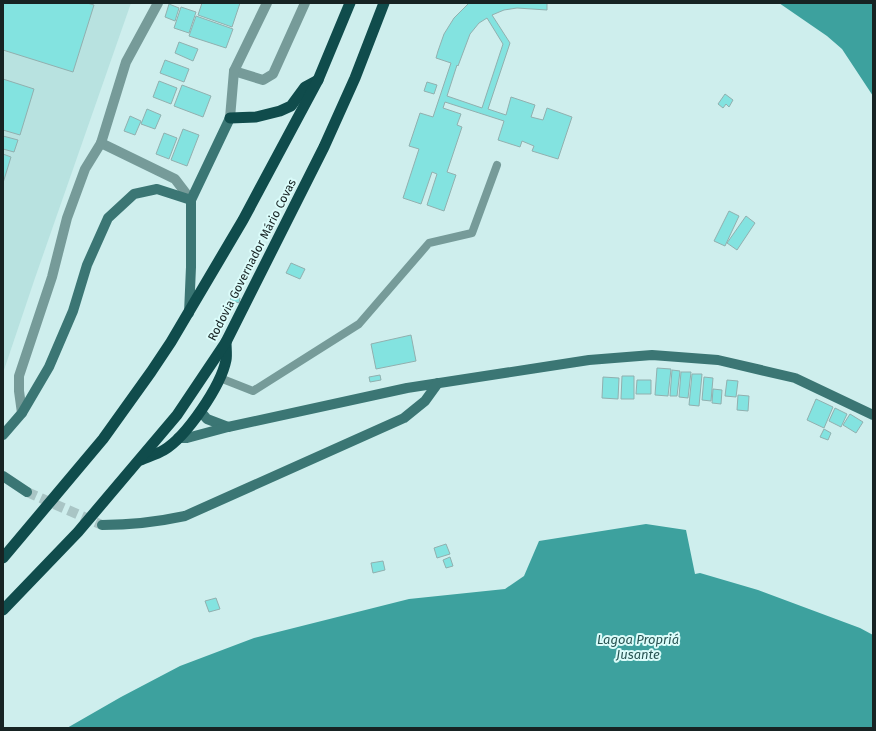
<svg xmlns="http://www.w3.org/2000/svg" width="876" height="731" viewBox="0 0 876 731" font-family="'Fira Sans',sans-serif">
	<rect width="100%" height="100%" fill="#ceeeed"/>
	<polygon fill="#b8e2e0" points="3,3 131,3 35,278 3,373"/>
	<g fill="#3da19e">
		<polygon points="779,3 873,3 873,96 842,49 827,36"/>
		<polygon points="646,524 686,530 695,574 700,573 758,590 860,628 873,635 873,728 67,728 121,697 180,666 254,638 409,599 505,589 524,576 539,541"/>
	</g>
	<g fill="#83e3e0" stroke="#91b0af" fill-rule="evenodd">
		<polygon points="3,3 87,3 94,5 73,72 3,50"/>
		<polygon points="202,3 240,3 232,27 198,15"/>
		<path d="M469 3H547V10L517 8 504 10 492 15 510 43 488 109 506 115 511 97 535 105 531 117 543 120 547 108 572 117 558 159 532 151 534 146 522 141 520 147 498 140 504 121 445 102 443 108 461 114 457 125 462 127 447 172 456 175 444 211 427 205 437 174 432 172 421 204 403 198 419 149 409 146 420 113 433 117 451 63 436 58 438 51 444 34 454 18ZM487 18 503 44 482 108 447 96 457 65 458 66 470 34 479 23Z"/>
		<polygon points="169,4 179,8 175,21 165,17"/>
		<polygon points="181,7 196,12 189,33 174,28"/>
		<polygon points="196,16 233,29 226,48 189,36"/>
		<polygon points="179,42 198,49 193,61 175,53"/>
		<polygon points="165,60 189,69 184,82 160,73"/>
		<polygon points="3,79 34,89 20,135 3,130"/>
		<polygon points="159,81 177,88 171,104 153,97"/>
		<polygon points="427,82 437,85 434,94 424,91"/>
		<polygon points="182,85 211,96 203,117 174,106"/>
		<polygon points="725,94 733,100 729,107 726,104 723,108 718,104"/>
		<polygon points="147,109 161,115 155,129 141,124"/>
		<polygon points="130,116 141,121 135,135 124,131"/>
		<polygon points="183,129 199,135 187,166 171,160"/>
		<polygon points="164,133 177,138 169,159 156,154"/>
		<polygon points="3,136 18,140 14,152 3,149"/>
		<polygon points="3,154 11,157 3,183"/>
		<polygon points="729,211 739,216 725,246 714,241"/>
		<polygon points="746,216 755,223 737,250 727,243"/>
		<polygon points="291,263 305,269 300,279 286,273"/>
		<polygon points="232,295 240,298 239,303 230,300"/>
		<polygon points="411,335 416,361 376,369 371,344"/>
		<polygon points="657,368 671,369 668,396 655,395"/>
		<polygon points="672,370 680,371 677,396 670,396"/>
		<polygon points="681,372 691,372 688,398 679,397"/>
		<polygon points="692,374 702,374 699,406 689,405"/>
		<polygon points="380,375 381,380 370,382 369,377"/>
		<polygon points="622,376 634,376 634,399 621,399"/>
		<polygon points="603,377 619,378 618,399 602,398"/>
		<polygon points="704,377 713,378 711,401 702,400"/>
		<polygon points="637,380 651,380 651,394 636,394"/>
		<polygon points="727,380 738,381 736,397 725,396"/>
		<polygon points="713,389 722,390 721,404 712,403"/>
		<polygon points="738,395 749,396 748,411 737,410"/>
		<polygon points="816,399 833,407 824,428 807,420"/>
		<polygon points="835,408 847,414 841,427 829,421"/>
		<polygon points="850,414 863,422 856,433 843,425"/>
		<polygon points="824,429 831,433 828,440 820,437"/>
		<polygon points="446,544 450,554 437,558 434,548"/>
		<polygon points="450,557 453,566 446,568 443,560"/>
		<polygon points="383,561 385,570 373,573 371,563"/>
		<polygon points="216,598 220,609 209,612 205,601"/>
	</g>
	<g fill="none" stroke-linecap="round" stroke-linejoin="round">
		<polyline stroke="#a9c5c5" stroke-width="10" stroke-dasharray="10 5" stroke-linecap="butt" points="27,492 102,525"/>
		<polyline stroke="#769b99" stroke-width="8" points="220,378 253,391 359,324 429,243 472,233 497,165"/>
		<g stroke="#769b99" stroke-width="10">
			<polyline points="234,71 263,80 273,74 305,3"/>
			<polyline points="230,118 234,71 267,3"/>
			<polyline points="101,143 175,179 191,200"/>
			<polyline points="22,413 19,391 19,376 52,277 67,218 85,169 101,143 126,62 158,3"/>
		</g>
		<g stroke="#3b7674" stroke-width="10">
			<polyline points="189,313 191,267 191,200 230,118"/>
			<polyline points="201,412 207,419 228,427"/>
			<polyline points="3,435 22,413 49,367 73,311 87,265 108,218 134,194 157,189 191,200"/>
			<polyline points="178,438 187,438 228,427 407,388 589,360 652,355 718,360 795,378 873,415"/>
			<polyline points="3,476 27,492"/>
			<path d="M102 525C130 525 157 522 185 516L404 418 425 401 438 383"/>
		</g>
		<g stroke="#104c4c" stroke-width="11">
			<polyline points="230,118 256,117 280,111 291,106 305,87 318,80"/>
			<path d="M141 460C148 457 157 454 164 450 186 437 221 386 226 360 227 355 226 348 226 342"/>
			<polyline points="3,558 103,439 151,372 171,342 243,220 318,80 350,3"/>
			<polyline points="3,610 78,532 177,415 226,342 324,147 355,78 384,3"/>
		</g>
	</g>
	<g text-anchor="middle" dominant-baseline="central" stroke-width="4" stroke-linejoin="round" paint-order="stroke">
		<g font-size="12" fill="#172323" stroke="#dbfcfa">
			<text transform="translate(252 260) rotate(-63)">Rodovia Governador Mário Covas</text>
		</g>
		<g font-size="13" font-style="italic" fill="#285452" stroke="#dbfcfa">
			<text x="638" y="639">Lagoa Propriá<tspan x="638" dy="15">Jusante</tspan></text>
		</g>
	</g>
	<rect width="876" height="731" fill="none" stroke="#172323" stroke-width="8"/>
</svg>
